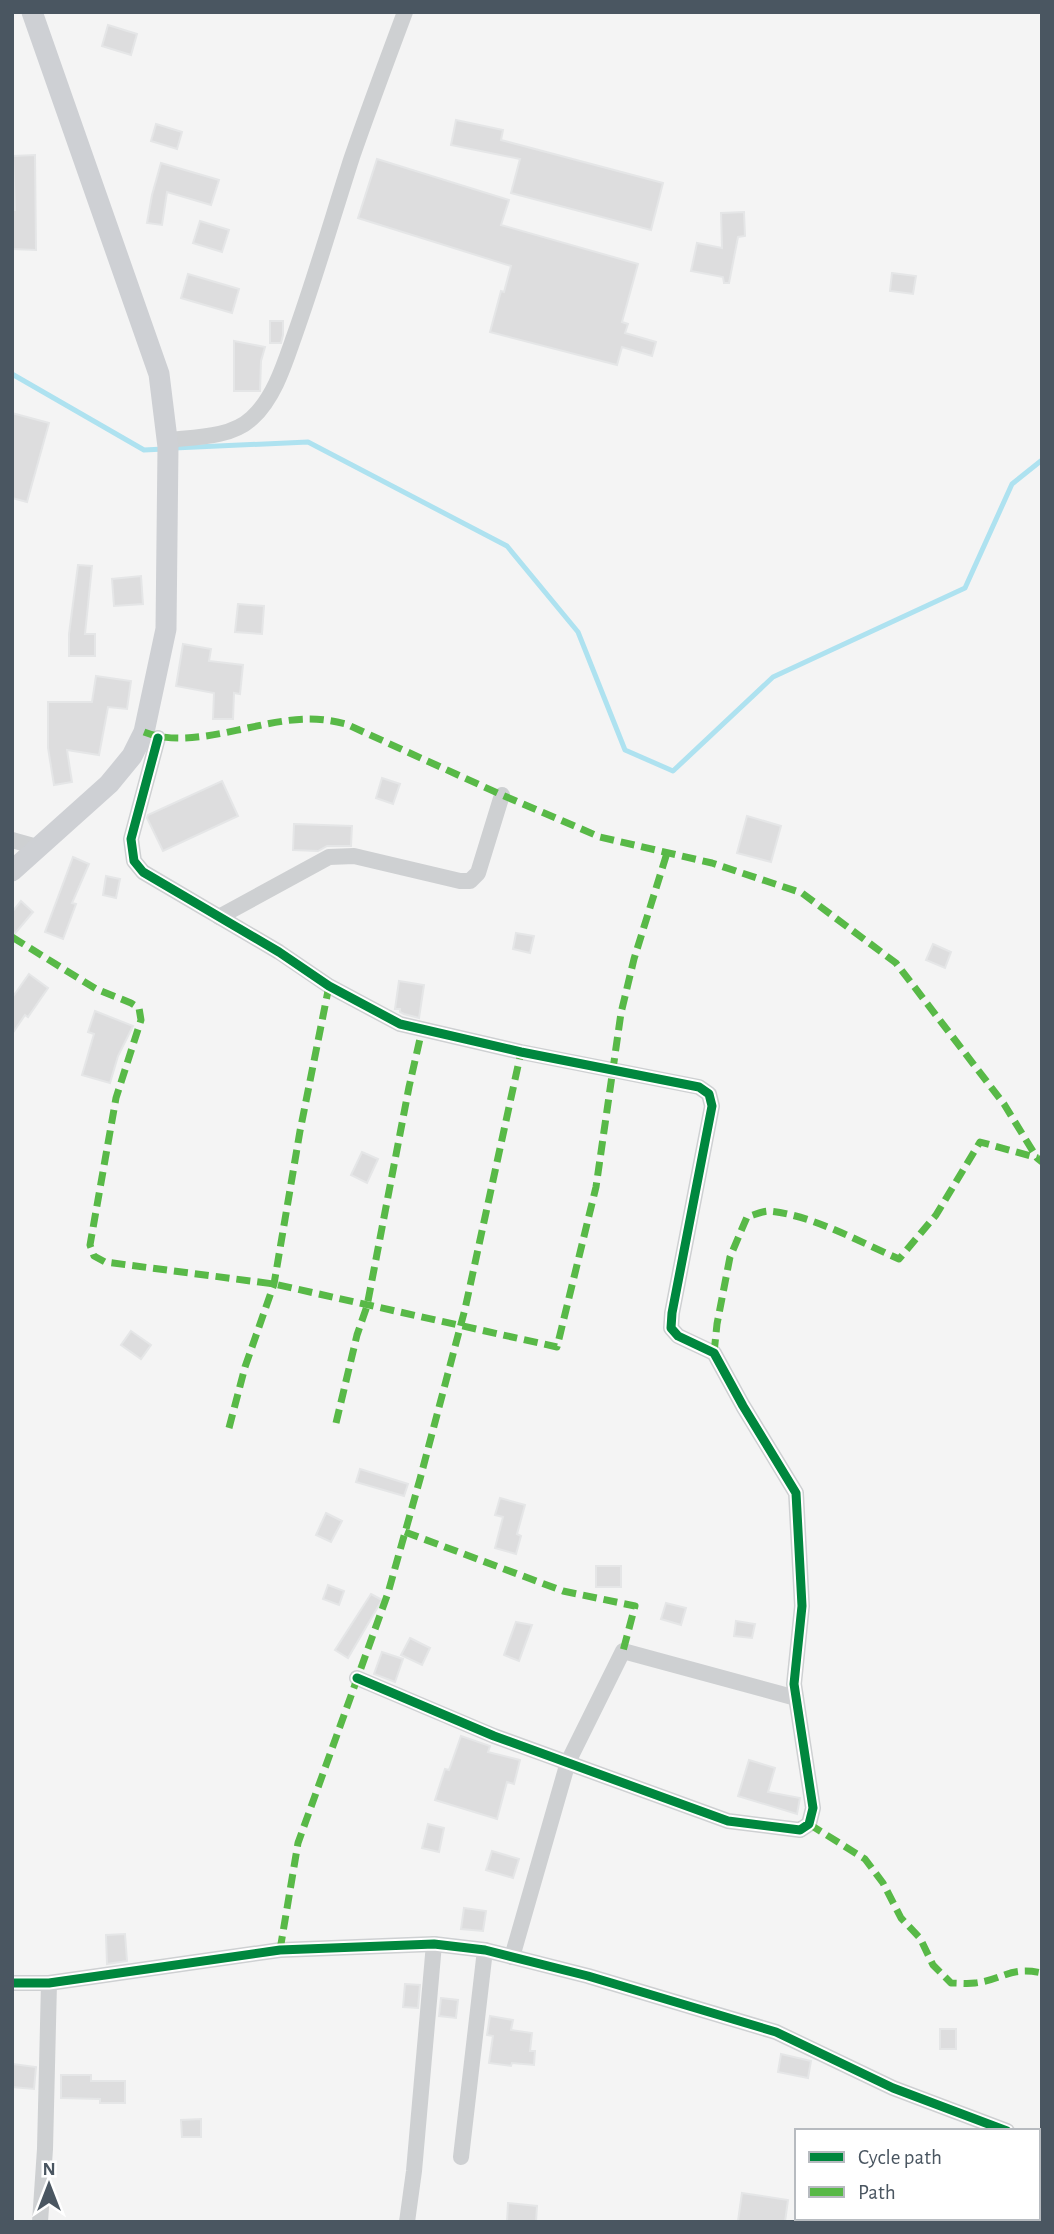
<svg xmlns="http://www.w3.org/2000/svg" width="1054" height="2234" viewBox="0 0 1054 2234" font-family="'Alegreya Sans',sans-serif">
	<rect width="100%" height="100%" fill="#f4f4f4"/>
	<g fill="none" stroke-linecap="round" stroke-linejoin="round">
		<g stroke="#aee2f0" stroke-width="5">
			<polyline points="12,374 144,450 164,449"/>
			<polyline points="174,448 308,442 507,546 578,632 625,750 673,771 773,677 965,588 1012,484 1042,460"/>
		</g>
	</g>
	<g fill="#ddddde" stroke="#e5e6e7" stroke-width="2">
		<polygon points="108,25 137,34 131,55 102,46"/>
		<polygon points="456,120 503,130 501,140 663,183 651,230 511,193 520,159 451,145"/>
		<polygon points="156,124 182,132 177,149 151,141"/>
		<polygon points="35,155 36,250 12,249 12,210 15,210 13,156"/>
		<polygon points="377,159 509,200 501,225 638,264 622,322 628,324 625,333 656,342 652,356 622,347 617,365 490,332 501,291 504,292 511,266 358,218"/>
		<polygon points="161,163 219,180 211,205 167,192 162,225 147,223 152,195"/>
		<polygon points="744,212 745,236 738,237 729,283 724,283 723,277 691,271 697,243 722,248 721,213"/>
		<polygon points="200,221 229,230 222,252 193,243"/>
		<polygon points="892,273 916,276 913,294 890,291"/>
		<polygon points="188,274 239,289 232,313 181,298"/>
		<polygon points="270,321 283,321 283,335 281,343 270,343"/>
		<polygon points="234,341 265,347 261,361 260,391 234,391"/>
		<polygon points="12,413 49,423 27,502 12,498"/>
		<polygon points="78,565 92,566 85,634 95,634 95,656 69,656 69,634"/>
		<polygon points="141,576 143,604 114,606 112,579"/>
		<polygon points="238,604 264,606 262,634 235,632"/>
		<polygon points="183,644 211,649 209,661 243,665 240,694 234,693 233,719 213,719 214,693 176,686"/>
		<polygon points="96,676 131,681 127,709 108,707 99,755 67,750 72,782 54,785 48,748 48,702 92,702"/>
		<polygon points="382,778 400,784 393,804 376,798"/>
		<polygon points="222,781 238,816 163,851 147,818 148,815"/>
		<polygon points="747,816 781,826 771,862 737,853"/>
		<polygon points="294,824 352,826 351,846 327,846 318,851 293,850"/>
		<polygon points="73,857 89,864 72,903 76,904 63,939 45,932"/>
		<polygon points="106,876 120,879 116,898 103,895"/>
		<polygon points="21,901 33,912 12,937 12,912"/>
		<polygon points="516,933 534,936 530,953 513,949"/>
		<polygon points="933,944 951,952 945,968 926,960"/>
		<polygon points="29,974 48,988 28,1017 25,1015 12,1034 12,998"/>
		<polygon points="399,981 424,985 419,1018 404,1014 400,1012 400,1009 395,1009"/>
		<polygon points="95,1011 133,1026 118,1056 110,1083 82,1075 94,1034 88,1032"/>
		<polygon points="362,1152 378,1159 367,1183 351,1175"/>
		<polygon points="131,1331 151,1345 141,1359 121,1345"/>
		<polygon points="360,1469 408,1484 404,1496 356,1482"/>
		<polygon points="500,1498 525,1505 517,1534 521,1536 516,1554 495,1548 503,1517 495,1515"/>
		<polygon points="326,1513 342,1521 331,1542 316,1535"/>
		<rect x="596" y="1566" width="25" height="21"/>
		<polygon points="328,1585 344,1591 339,1605 323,1599"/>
		<polygon points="371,1594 382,1600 348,1658 335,1650"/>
		<polygon points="666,1603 686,1608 681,1625 661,1619"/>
		<polygon points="736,1621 755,1624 752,1638 734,1636"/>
		<polygon points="516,1622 532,1625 519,1661 504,1655"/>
		<polygon points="410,1638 430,1648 422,1665 401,1655"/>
		<polygon points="382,1652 403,1659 395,1682 374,1674"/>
		<polygon points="461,1736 490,1746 488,1752 520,1760 514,1784 507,1782 497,1819 435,1800 445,1769 449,1770"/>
		<polygon points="749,1760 775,1768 768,1792 800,1798 797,1814 738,1796"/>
		<polygon points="428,1824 444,1828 439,1852 422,1848"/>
		<polygon points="492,1851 519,1859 513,1878 486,1870"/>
		<polygon points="464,1908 486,1911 483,1931 461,1929"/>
		<polygon points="125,1934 127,1961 107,1964 106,1935"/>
		<polygon points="405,1984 420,1985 418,2008 403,2007"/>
		<polygon points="441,1998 458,2000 456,2018 439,2016"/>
		<polygon points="490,2016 513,2020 511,2030 532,2033 530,2051 535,2051 534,2065 512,2063 511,2066 489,2063 493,2036 487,2035"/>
		<rect x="940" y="2029" width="16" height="20"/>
		<polygon points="781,2054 811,2061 808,2078 778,2072"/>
		<polygon points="13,2064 36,2067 34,2089 12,2087"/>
		<polygon points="61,2075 91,2075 91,2081 125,2081 125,2103 100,2103 100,2099 61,2098"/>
		<polygon points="201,2119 201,2137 182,2137 181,2120"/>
		<polygon points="742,2193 788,2200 785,2222 738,2221"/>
		<polygon points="508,2203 537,2206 536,2222 507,2222"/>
	</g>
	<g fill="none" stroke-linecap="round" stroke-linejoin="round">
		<g stroke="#ced0d2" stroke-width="16">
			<path d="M167 440C194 437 231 438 252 418 275 397 285 362 295 334 316 275 333 216 352 157 369 108 387 60 405 12"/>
			<polyline points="158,738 131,839 134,861 143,872 279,952 329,986 400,1024 521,1052 699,1087 709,1094 712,1106 672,1313 671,1328 678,1336 714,1353 743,1406 796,1493 802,1606 794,1684 813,1808 809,1824 800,1830 728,1821 494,1736 357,1678"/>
			<polyline points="12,840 37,847"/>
			<polyline points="219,917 329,857 354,856 460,881 470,881 478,873 502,795"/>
			<polyline points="512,1957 568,1762 623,1651 796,1698"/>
			<polyline points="12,1983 49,1983 280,1950 434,1944 485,1950 588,1976 776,2032 893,2088 1007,2131"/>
			<polyline points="1038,2142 1042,2144"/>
			<polyline points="461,2157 485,1950"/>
			<polyline points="40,2222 45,2149 49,1983"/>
			<polyline points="407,2222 414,2171 434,1944"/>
		</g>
		<polyline stroke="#ced0d4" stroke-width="21" points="12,871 109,784 132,756 144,732 166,629 168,447 159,374 32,12"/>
		<g stroke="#58b947" stroke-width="7" stroke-dasharray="14 7" stroke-linecap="butt">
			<path d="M144 732C192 751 258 719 309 719 322 719 334 721 346 724L502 795 600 837 712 863 802 893 896 963 1004 1104 1037 1158 1042 1162"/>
			<polyline points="12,937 96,989 131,1003 139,1008 141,1020 116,1098 90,1245 94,1256 105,1262 274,1284 557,1347 596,1187 621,1013 634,959 667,853"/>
			<path d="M714 1353 717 1324 730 1257 747 1217C754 1215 762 1211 769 1211 812 1215 860 1242 899 1259L936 1215 980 1142 1038 1158"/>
			<polyline points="336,1423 357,1335 367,1306 409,1087 422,1030"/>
			<polyline points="229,1428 245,1367 274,1284 300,1131 329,986"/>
			<polyline points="405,1532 563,1591 635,1606 623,1651"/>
			<path d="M809 1824 865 1859 883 1883 901 1918 920 1938 933 1965 951 1983C959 1983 967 1984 975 1983 1002 1980 1010 1966 1042 1973"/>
			<polyline points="280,1950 298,1843 388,1593 420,1479 465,1309 521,1052"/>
		</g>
		<defs>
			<g id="cycleway">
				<polyline points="158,738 131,839 134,861 143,872 279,952 329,986 400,1024 521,1052 699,1087 709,1094 712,1106 672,1313 671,1328 678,1336 714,1353 743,1406 796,1493 802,1606 794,1684 813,1808 809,1824 800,1830 728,1821 494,1736 357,1678"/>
				<polyline points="12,1983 49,1983 280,1950 434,1944 485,1950 588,1976 776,2032 893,2088 1007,2131"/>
			</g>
		</defs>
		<use href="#cycleway" stroke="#fff" stroke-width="13"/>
		<use href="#cycleway" stroke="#00873e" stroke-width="9"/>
	</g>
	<rect width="1054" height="2234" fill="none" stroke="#4a5661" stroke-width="28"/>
	<rect x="795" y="2129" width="245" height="91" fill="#ffffff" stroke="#b7bbc0" stroke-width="2"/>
	<rect x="809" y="2152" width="35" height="10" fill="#00873e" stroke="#b7bbc0" stroke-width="2"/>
	<text x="858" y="2164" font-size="21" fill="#4a5661">Cycle path</text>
	<rect x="809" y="2187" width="35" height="10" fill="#58b947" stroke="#b7bbc0" stroke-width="2"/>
	<text x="858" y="2199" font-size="21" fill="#4a5661">Path</text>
	<g transform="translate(49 2185)" stroke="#ffffff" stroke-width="5" paint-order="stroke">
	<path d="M0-5L12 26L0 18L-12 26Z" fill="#4a5661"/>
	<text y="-10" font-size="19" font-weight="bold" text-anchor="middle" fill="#4a5661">N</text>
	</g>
</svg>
